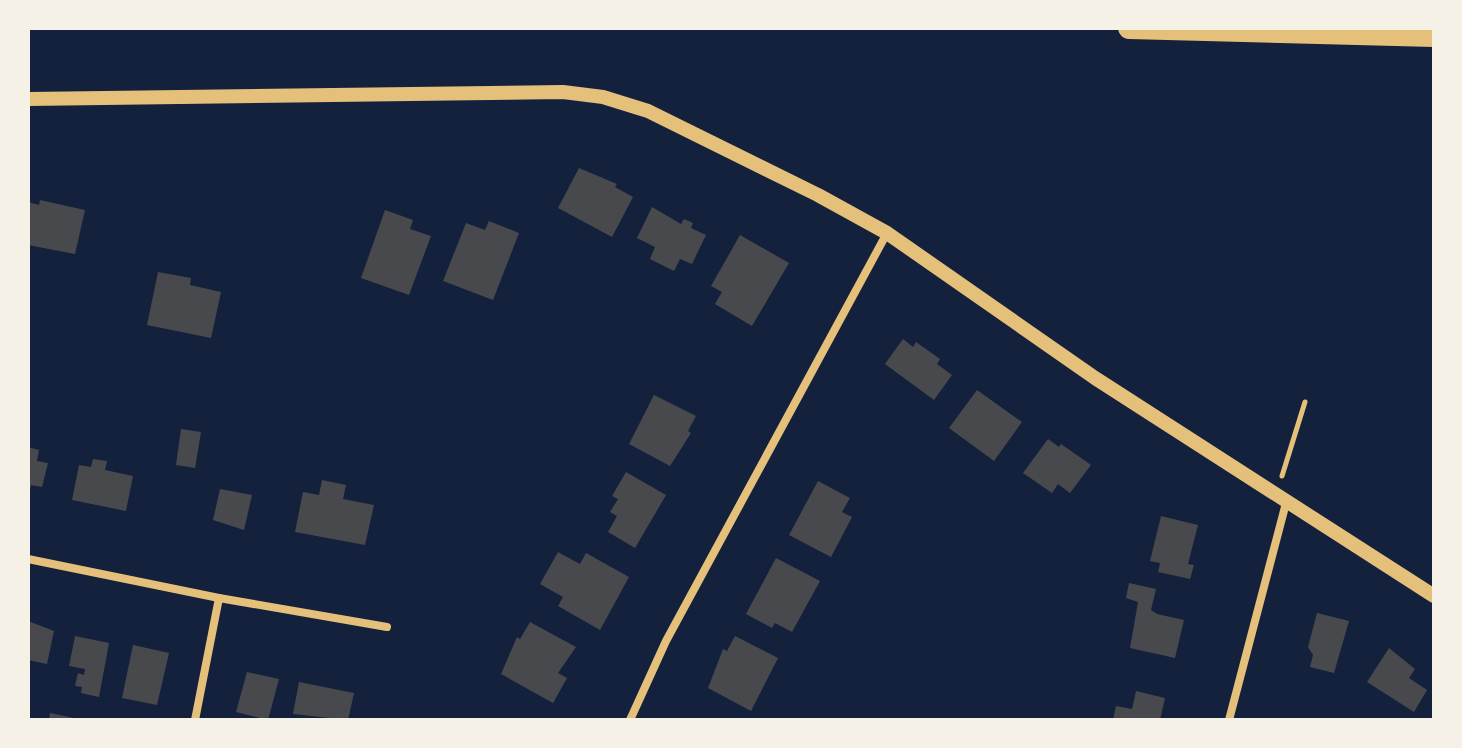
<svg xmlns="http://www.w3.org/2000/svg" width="1462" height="748" viewBox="0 0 1462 748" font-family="Arial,sans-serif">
	<rect width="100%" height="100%" fill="#14213d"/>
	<g fill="#48494c">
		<polygon points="579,168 617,184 615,187 633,197 612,237 558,208"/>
		<polygon points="40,200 85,210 75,254 28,245 28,202 39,205"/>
		<polygon points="652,207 681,224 684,219 693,223 691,228 706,235 692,264 680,259 674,271 650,259 655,247 637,238"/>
		<polygon points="385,210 413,220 410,229 431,236 409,295 361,278"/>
		<polygon points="489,221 519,233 493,300 443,281 466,223 485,230"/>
		<polygon points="740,235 789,263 752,326 715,304 722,292 711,286"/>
		<polygon points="158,272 191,278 190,285 221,292 211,338 147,325"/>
		<polygon points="903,339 913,347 916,342 940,359 937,364 952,375 934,400 885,364"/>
		<polygon points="977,390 1022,422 994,461 949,428"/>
		<polygon points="654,395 696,416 688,431 691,433 670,466 629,444"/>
		<polygon points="181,429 201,432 195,468 176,465"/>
		<polygon points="1048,439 1059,447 1061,444 1091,465 1070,493 1058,484 1052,493 1023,473"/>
		<polygon points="28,447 39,450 37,461 48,463 42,487 31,485 29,495"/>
		<polygon points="93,459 107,461 105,470 133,476 126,511 72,500 79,465 91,467"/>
		<polygon points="626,472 666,495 635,548 608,532 617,516 610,512 618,499 612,496"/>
		<polygon points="322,480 346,485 343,499 374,505 365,545 295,532 303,492 319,495"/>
		<polygon points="818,481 850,498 842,512 852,517 831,557 789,535"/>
		<polygon points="220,489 252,495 244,530 213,520"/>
		<polygon points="1161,516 1198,525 1188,564 1194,565 1190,579 1158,572 1160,563 1150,561"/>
		<polygon points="558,552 580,564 586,553 629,577 600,630 558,606 563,597 540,584"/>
		<polygon points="776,558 820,581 792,632 775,623 772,628 746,614"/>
		<polygon points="1129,583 1156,589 1151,610 1157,614 1184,620 1175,658 1130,648 1138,602 1126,598"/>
		<polygon points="1317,613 1349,621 1334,673 1310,667 1313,655 1308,647"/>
		<polygon points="28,621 54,631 47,664 28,660"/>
		<polygon points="530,622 576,647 558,673 567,678 553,703 501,674 517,637 520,639"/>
		<polygon points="75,636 109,643 99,697 81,693 82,687 75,686 78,673 84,675 85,669 69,666"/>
		<polygon points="735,636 778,658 751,711 708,688 723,649 727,651"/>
		<polygon points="133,645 169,653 157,705 122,698"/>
		<polygon points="1389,648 1415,669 1409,678 1427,690 1414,712 1367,682"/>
		<polygon points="247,672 279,679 268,720 236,712"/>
		<polygon points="299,682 354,693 348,720 293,714"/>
		<polygon points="1136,691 1165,698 1160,720 1113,720 1116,706 1132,709"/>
		<polygon points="50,713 79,719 79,720 49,720"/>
	</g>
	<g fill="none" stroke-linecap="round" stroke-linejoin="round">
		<polyline stroke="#e5c07b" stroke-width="5" points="1282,476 1305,402"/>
		<g stroke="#e5c07b" stroke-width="8">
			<polyline points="28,559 219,598 387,627"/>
			<polyline points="195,720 219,598"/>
			<polyline points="630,720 666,641 887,233"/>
			<polyline points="1229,720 1286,503"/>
		</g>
		<polyline stroke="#e5c07b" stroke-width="14" points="28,99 563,92 603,97 648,111 818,195 887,233 1095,378 1434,596"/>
		<polyline stroke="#e5c07b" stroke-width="22" points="1129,28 1434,36"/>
	</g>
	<rect width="1462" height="748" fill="none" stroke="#f6f1e7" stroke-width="60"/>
</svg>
